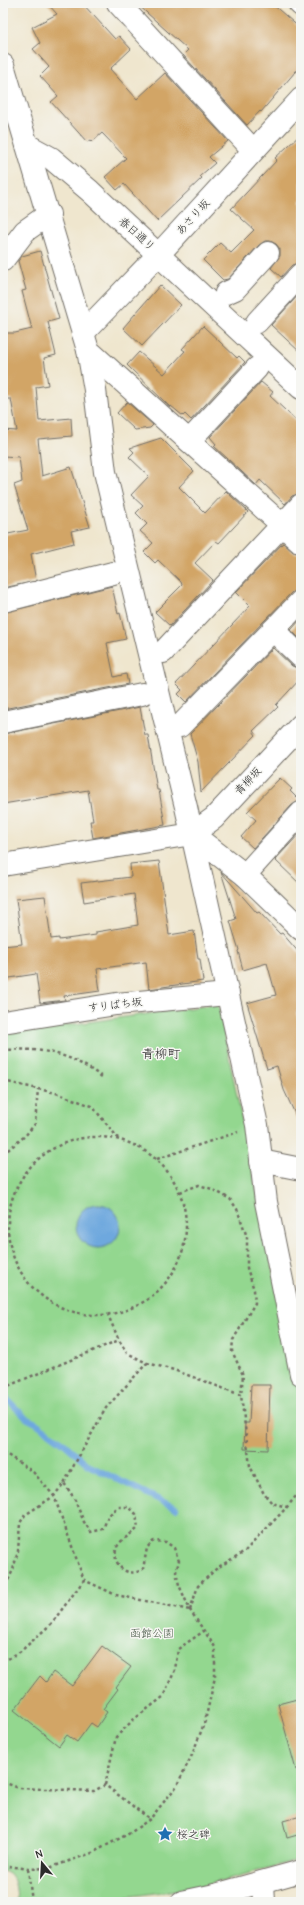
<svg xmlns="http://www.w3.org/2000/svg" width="304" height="1905" viewBox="0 0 304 1905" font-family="'Comic Neue','Klee One',sans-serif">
	<rect width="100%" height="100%" fill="#f6f6f2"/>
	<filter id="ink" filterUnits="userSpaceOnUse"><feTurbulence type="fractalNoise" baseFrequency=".025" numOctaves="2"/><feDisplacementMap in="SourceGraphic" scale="8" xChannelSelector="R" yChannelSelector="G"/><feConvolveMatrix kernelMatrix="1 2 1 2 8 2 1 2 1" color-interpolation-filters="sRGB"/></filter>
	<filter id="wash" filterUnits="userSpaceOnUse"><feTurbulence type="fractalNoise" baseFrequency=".012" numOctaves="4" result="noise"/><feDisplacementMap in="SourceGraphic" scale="16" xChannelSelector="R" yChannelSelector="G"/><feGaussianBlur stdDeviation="0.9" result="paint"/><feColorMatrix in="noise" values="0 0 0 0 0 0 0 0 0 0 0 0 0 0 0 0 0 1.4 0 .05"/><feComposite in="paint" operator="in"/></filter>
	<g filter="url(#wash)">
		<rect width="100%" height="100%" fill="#efe6ce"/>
		<path fill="#93d78f" stroke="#5f815d" d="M218 1004 301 1406V1859L199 1887 89 1902H17C16 1890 17 1875 3 1871V1034Z"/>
		<circle fill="#6ea8de" stroke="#4c6a84" cx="98" cy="1226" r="22"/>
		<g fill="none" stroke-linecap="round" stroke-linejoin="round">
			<polyline stroke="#6ea8de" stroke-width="6" points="3,1389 7,1399 26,1418 36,1423 61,1441 90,1466 176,1508"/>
		</g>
		<g id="blocks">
			<g fill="#d2a566">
				<polygon points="47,3 82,3 115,39 119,36 131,49 110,69 137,99 165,73 228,141 209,157 215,163 200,176 202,178 157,221 124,184 117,190 105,177 126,158 102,133 92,142 90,140 87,142 51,102 58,96 40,76 49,67 33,49 40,43 32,27 57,14"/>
				<polygon points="136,3 271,3 301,29 301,65 261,112 260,111 247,125 183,55 188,50"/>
				<polygon points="301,134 301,262 292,265 281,277 271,268 280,256 280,249 276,244 270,241 265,241 259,245 228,279 223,280 203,260 220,243 231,253 254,230 231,209 277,160 275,158"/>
				<polygon points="40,251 59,319 48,322 56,355 44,358 48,385 36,387 39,421 71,418 72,436 38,439 42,476 71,467 90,527 71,531 74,543 31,554 36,581 3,588 3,535 28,530 14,485 22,482 19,457 3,456 3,430 17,431 11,399 3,399 3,333 15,333 32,329 22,291 26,290 18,261 22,256"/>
				<polygon points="160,285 181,305 142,346 123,328"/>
				<polygon points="301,292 301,353 271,325"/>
				<polygon points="203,326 237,358 239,356 245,362 191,420 185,414 183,416 171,406 170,407 127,365 139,352 164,374 185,351 182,349"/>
				<polygon points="261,382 273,392 270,396 301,425 301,493 292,496 285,504 260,480 256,485 214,446 216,444 210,437"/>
				<polygon points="127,402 153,425 150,428 135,430 117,413"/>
				<polygon points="161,438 194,471 179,487 205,513 226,491 248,512 219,543 216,541 195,563 213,580 170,626 155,612 182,585 181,582 158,560 155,563 144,552 153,543 140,531 147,524 136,513 143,506 131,495 149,476 129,457 134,452 130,448"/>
				<polygon points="283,543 293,552 301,554 301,589 292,592 186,702 178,694 182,690 176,684 250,606 236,592"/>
				<polygon points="112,586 118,614 120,613 126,639 107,643 114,677 126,674 128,684 3,709 3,613"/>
				<polygon points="301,619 301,640 291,630"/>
				<polygon points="273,648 292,666 301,669 301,678 276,705 278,707 253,731 256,735 201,792 198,762 190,734"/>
				<polygon points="140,707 145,735 148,735 157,790 159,790 165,825 93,838 90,821 93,821 88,790 3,804 3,734"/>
				<polygon points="280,778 292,789 290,791 300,801 292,805 253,848 241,837 256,820 247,812"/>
				<polygon points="301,832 301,885 275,860"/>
				<polygon points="159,861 169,935 194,931 198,959 200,959 203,981 149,989 146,962 97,969 100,991 64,996 65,1000 40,1003 36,974 3,979 3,946 22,944 16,899 45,896 51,939 59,938 59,940 96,935 96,932 138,925 134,894 84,902 81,883 131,877 130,864"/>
				<polygon points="221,872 257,913 259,912 280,934 282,933 301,955 301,1011 296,1012 301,1032 301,1127 284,1090 277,1066 267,1069 247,1003 276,995 267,963 243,970 238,951 239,950 230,921 236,919"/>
				<polygon points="251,1385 270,1385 268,1450 244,1449 245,1423 249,1423"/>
				<polygon points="102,1646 131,1667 116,1687 118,1689 103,1709 107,1712 97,1727 91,1723 77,1742 67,1735 59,1746 14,1710 40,1676 46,1682 53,1672 72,1686"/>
				<polygon points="301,1698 301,1769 296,1770 278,1704"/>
				<polygon points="301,1816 301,1834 287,1838 283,1821"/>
			</g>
		</g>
	</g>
	<g filter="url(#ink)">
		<use href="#blocks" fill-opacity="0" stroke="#706c64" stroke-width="1"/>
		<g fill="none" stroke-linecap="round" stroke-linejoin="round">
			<defs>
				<g id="minor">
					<polyline points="118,3 253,150"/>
					<polyline points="299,3 301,5"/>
					<polyline points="3,65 88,350 95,390 105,472 186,807 257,1125 266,1202 301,1374"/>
					<polyline points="27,145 51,158 90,191 301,388"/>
					<polyline points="3,260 25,231 49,214"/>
					<polyline points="226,293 235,289 268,253"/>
					<polyline points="257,322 301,274"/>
					<polyline points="83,333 159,254 301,99"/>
					<polyline points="88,350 301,542"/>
					<polyline points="189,441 257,368"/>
					<polyline points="42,591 113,573"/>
					<polyline points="3,601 34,593"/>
					<polyline points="273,630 301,657"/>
					<polyline points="163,652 301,505"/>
					<polyline points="3,722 142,694"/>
					<polyline points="180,726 301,601"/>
					<polyline points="192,834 245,875 301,929"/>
					<polyline points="3,865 192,834 214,818 301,725"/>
					<polyline points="245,875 301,813"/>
					<polyline points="3,1022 116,1004 228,994"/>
					<polyline points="261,1161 301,1169"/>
					<polyline points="263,1882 264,1902"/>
					<polyline points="182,1902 215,1895 301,1871"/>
				</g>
			</defs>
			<use href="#minor" stroke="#706c64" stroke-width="24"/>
			<g stroke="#706c64" stroke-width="2.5" stroke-dasharray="3 3" stroke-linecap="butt">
				<path d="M3 1050C43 1048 68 1052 102 1077"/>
				<polyline points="3,1081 56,1093 92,1106 118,1138"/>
				<circle cx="97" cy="1226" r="89"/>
				<polyline points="3,1154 25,1136 35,1124 38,1089"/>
				<polyline points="157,1159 238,1132"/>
				<polyline points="180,1192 199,1185 212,1189 230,1199 237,1209 247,1237 247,1268 254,1290 255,1303 233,1340 232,1351 243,1375 241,1395"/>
				<polyline points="147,1363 174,1370 241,1395 250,1466 264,1494 272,1503 287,1507"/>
				<polyline points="3,1388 119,1340"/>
				<polyline points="3,1452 33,1472 54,1496 84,1580 116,1595 190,1610"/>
				<polyline points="3,1591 13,1570 18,1551 20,1523 25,1515 54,1496 64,1483 106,1408 147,1363 127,1353 119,1340 108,1315"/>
				<polyline points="190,1610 198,1586 217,1568 245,1551 287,1507 301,1490"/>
				<polyline points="3,1662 21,1651 51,1624 84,1580"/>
				<polyline points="3,1782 19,1788 94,1791 105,1785 150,1819"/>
				<polyline points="105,1785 116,1737 133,1720 163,1697 175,1670 178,1649 204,1631"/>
				<path d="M3 1865 28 1869 49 1868 92 1853 130 1833 150 1819 176 1787 192 1755 205 1721 215 1677V1647L190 1610 179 1585 176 1572 179 1561 174 1548 166 1542 154 1541 151 1543 147 1548 143 1569C127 1580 110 1563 117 1547 121 1539 132 1534 138 1528L136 1514 129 1507H118L108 1516 103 1529 91 1532 84 1522 74 1498 64 1483"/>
				<polyline points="28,1869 32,1902"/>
			</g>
			<use href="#minor" stroke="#fff" stroke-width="22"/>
		</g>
	</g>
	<defs>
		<symbol id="sight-bare" viewBox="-9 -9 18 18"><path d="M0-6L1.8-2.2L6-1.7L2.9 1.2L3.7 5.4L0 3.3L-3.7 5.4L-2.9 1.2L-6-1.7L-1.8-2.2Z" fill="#1f6fb2" stroke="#f6f6f2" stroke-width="2.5" paint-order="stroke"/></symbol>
	</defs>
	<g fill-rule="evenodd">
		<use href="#sight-bare" x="154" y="1823" width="22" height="22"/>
	</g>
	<g text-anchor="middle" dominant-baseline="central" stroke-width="3" stroke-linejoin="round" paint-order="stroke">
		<g font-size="11" fill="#2b2b2b" stroke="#f6f6f2">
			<text transform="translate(193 217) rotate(-48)">あさり坂</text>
			<text transform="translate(137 234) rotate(42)">春日通り</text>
			<text transform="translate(248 781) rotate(-47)">青柳坂</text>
			<text transform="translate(115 1005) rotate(-7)">すりばち坂</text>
		</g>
		<g font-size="11" fill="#455644" stroke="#f6f6f2">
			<text x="152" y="1633">函館公園</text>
		</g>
		<g font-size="11" fill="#2b2b2b" stroke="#f6f6f2" text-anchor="start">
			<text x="177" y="1834">桜之碑</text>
		</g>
		<g font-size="13" fill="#2b2b2b" stroke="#f6f6f2">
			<text x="161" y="1053">青柳町</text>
		</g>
	</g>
	<rect width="304" height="1905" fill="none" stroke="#f6f6f2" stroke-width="16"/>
	<g transform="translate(42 1863) rotate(342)" stroke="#f6f6f2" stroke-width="3" paint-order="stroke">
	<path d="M0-3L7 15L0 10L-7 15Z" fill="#2b2b2b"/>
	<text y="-6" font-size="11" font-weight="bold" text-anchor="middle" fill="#2b2b2b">N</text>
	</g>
</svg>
